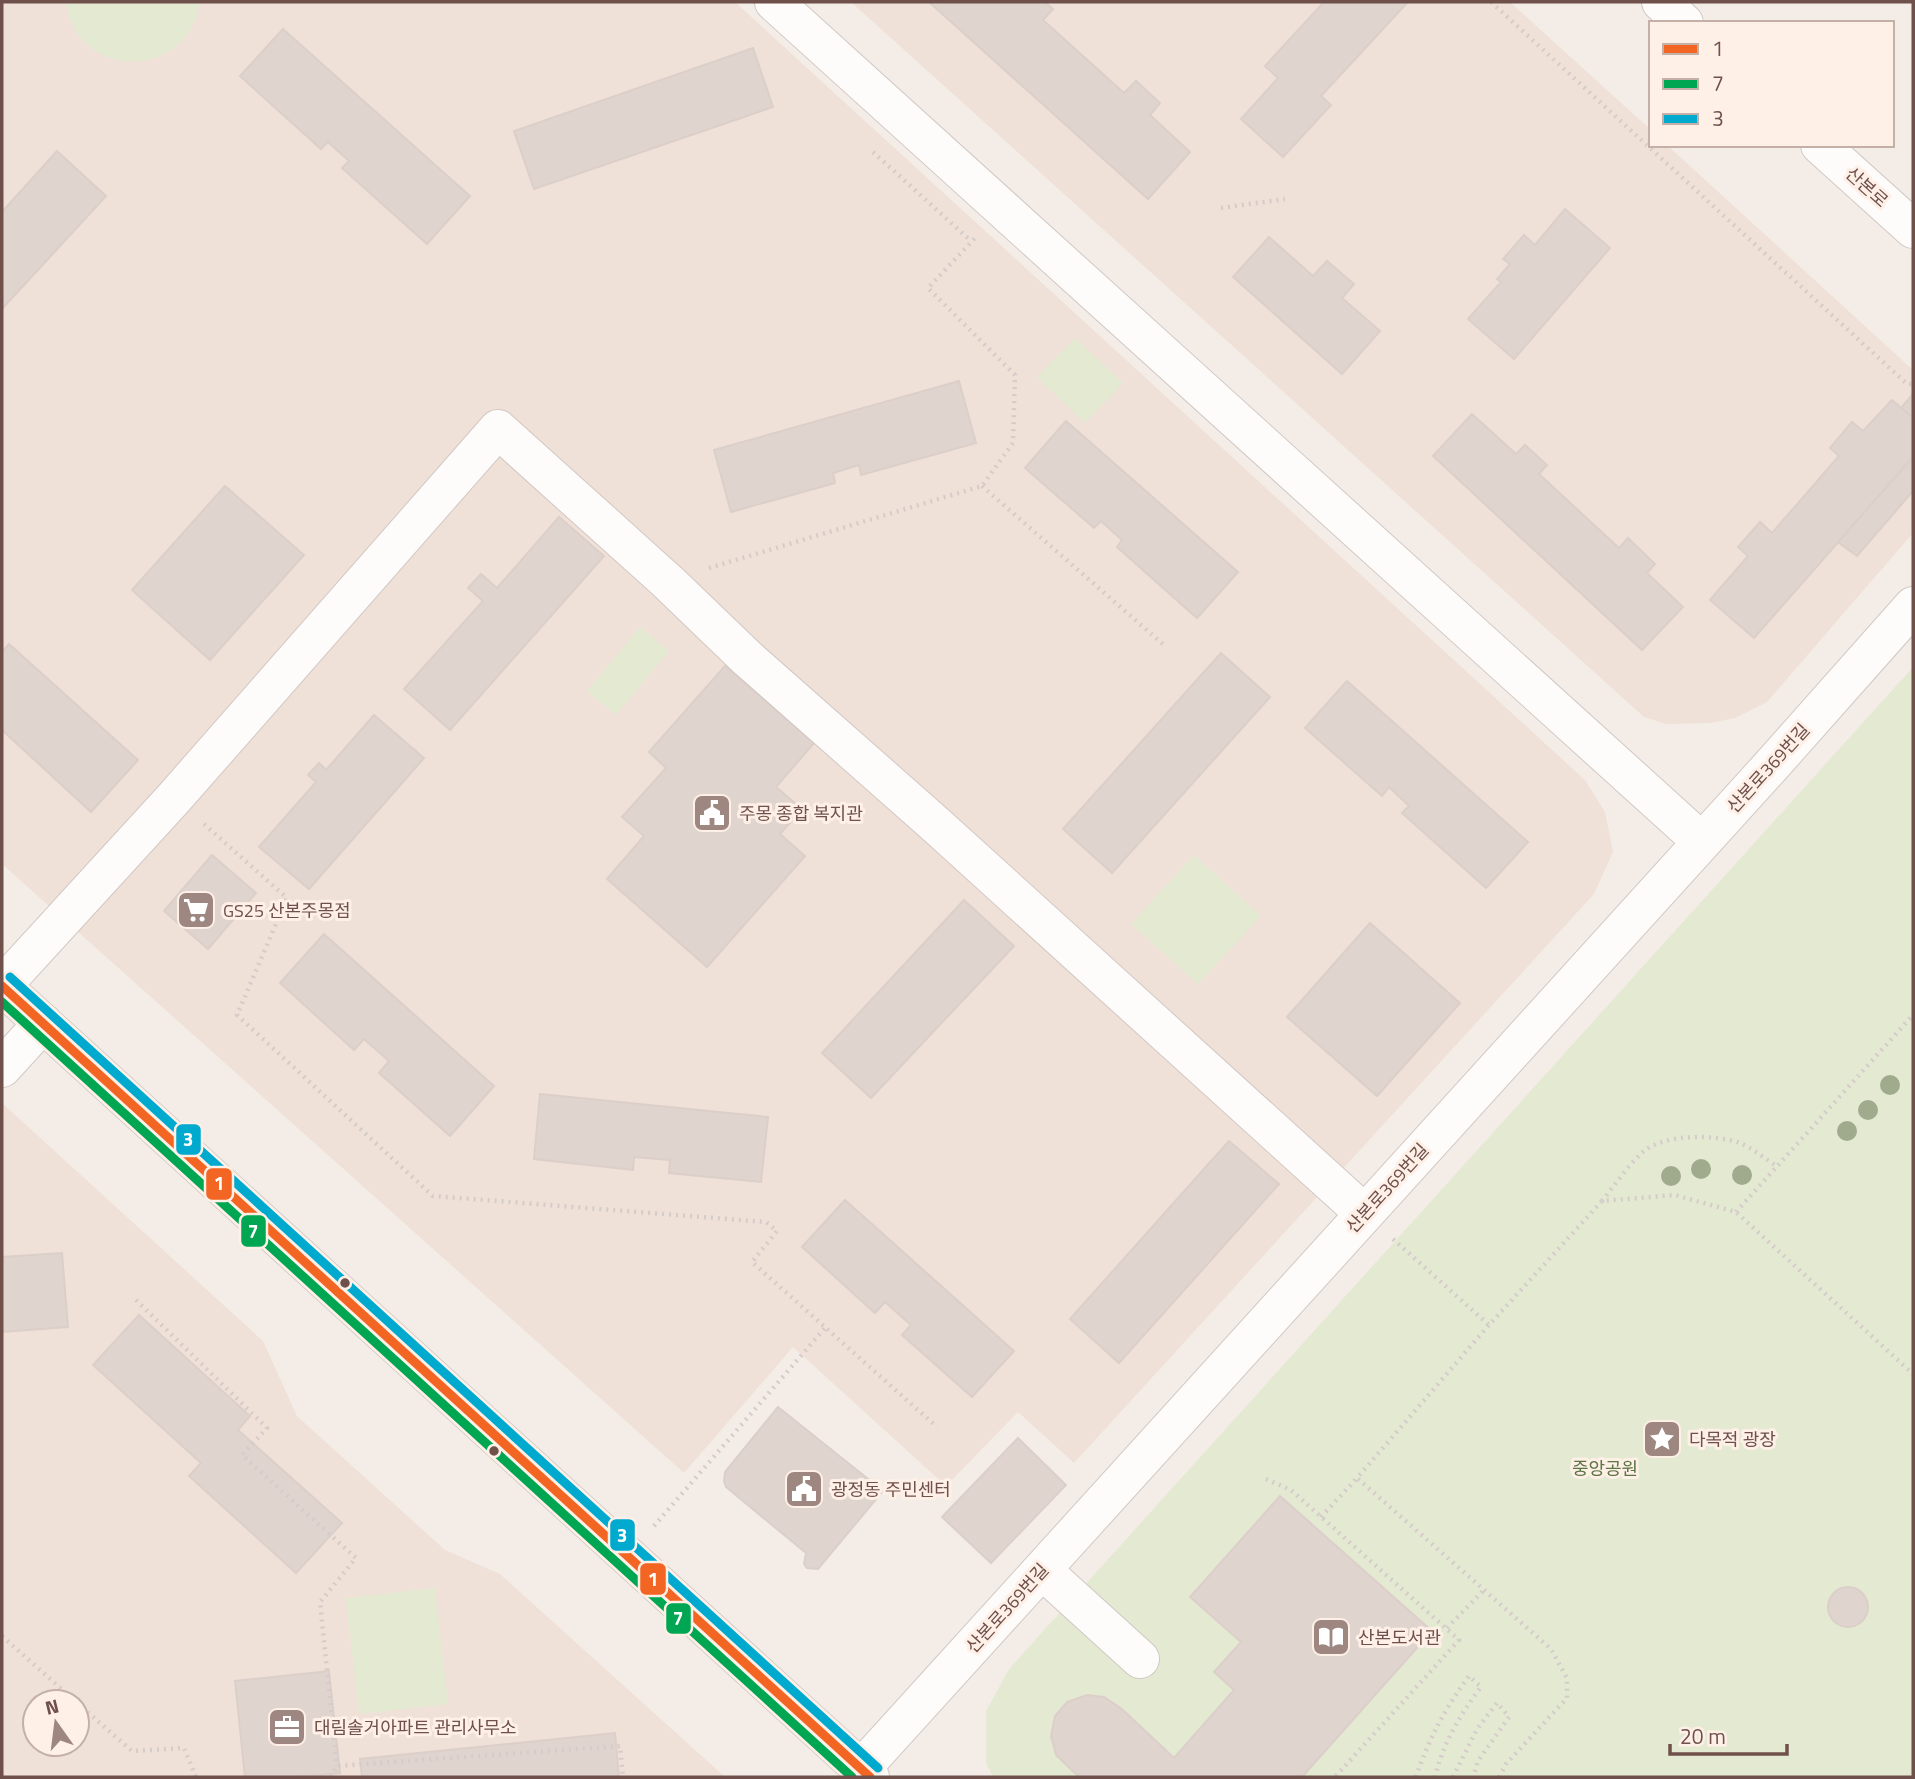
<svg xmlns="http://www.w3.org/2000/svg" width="1915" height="1779" viewBox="0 0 1915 1779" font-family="'Titillium Web','Noto Sans KR',sans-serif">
	<rect width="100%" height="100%" fill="#f4ede7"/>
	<g fill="#efe1d7" fill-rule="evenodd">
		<polygon points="2,2 735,2 1585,780 1605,812 1613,852 1594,894 1074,1463 1018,1412 946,1486 793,1347 684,1473 2,864"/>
		<polygon points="851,2 1510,2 1651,130 1651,145 1667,145 1913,370 1913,533 1767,702 1735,718 1710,723 1666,724 1644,717"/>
		<path d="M2 1103 263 1341 297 1416 445 1550 500 1574 725 1777H2ZM35 1702H77V1744H35Z"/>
	</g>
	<g fill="#e4e9d2">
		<path d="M65 2H200C197 16 193 30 182 41 155 68 110 69 83 41 73 30 69 16 65 2Z"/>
		<polygon points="1075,338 1123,383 1085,423 1037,377"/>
		<polygon points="640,627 669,651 616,715 587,691"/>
		<polygon points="1913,667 1913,1777 993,1777 986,1763 986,1711 1009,1669"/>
		<polygon points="1194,855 1261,916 1198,984 1131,924"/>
		<polygon points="435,1588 448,1704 359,1714 346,1598"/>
	</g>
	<g fill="#e0d4cf" stroke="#dccfca" stroke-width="2">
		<polygon points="929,2 1045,2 1053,9 1043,20 1124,93 1136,81 1160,103 1150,115 1190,152 1148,199"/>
		<polygon points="1324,2 1408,2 1321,96 1331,105 1283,157 1241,119 1278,78 1265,66"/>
		<polygon points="283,29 470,196 427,244 342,168 349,161 328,142 321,149 240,76"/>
		<polygon points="753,48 773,107 534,189 514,131"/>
		<polygon points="57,151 106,196 2,309 2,212"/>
		<polygon points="1565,209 1610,248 1514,359 1468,319 1501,282 1497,279 1510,264 1503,259 1524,235 1535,245"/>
		<polygon points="1269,237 1313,276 1327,261 1354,284 1342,298 1380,331 1342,374 1233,277"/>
		<polygon points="959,381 976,443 861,475 859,465 833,473 835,483 731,512 714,450"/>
		<polygon points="1913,394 1913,418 1901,408"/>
		<polygon points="1892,400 1913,418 1913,457 1754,638 1710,600 1748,556 1738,547 1760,522 1772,533 1839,456 1830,448 1852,422 1863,431"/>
		<polygon points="1472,414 1516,454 1525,445 1547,465 1539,474 1619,548 1628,538 1655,564 1647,573 1683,607 1642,650 1433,456"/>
		<polygon points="1066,421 1238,572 1197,618 1117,547 1122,540 1101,521 1094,528 1025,468"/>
		<polygon points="1913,457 1913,491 1857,556 1838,542"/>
		<polygon points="225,486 304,555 210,660 132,590"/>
		<polygon points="559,517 604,556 450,730 404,689 483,601 468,588 481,574 497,588"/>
		<polygon points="9,644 138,760 91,812 2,730 2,652"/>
		<polygon points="1221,653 1270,697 1112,873 1063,829"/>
		<polygon points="725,666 814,743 776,787 802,809 780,834 805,856 707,967 607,879 644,836 622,817 666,768 649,752"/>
		<polygon points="1347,681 1528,842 1486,888 1402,813 1409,806 1389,787 1382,796 1305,728"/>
		<polygon points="374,715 424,758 309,889 259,847 316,782 308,775 319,763 326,770"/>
		<polygon points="212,855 256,893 208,949 164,911"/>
		<polygon points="964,900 1014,946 871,1098 822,1053"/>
		<polygon points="1370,923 1460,1003 1377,1096 1287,1017"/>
		<polygon points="324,934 494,1086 450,1136 379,1073 389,1061 364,1039 354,1050 280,983"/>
		<polygon points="540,1094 768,1117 761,1182 669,1173 670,1160 634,1157 633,1170 534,1159"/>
		<polygon points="1229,1141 1279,1184 1119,1363 1070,1319"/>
		<polygon points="845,1200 1014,1351 972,1397 902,1335 911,1325 885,1302 875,1313 802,1247"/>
		<polygon points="62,1253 68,1327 2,1332 2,1257"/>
		<polygon points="139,1315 250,1416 238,1430 342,1523 296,1573 189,1476 201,1463 93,1365"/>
		<polygon points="778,1407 883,1491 818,1569 807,1568 804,1564 806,1553 726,1487 724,1481 725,1472"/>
		<polygon points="1018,1438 1066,1485 991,1563 942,1517"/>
		<polygon points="1280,1496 1432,1631 1302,1777 1079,1777 1056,1755 1051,1736 1055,1716 1067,1702 1087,1695 1104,1697 1122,1709 1174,1758 1234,1690 1214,1672 1241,1642 1190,1597"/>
		<circle cx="1848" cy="1607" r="20"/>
		<polygon points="329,1671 340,1773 300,1777 245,1777 235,1681"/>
		<polygon points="615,1733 619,1777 362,1777 360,1759"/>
	</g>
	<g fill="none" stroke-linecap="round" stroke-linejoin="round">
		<defs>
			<g id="minor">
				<polyline points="774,2 1701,841"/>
				<polyline points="1661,2 1684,23"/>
				<polyline points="1820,145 1913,229"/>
				<polyline points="2,986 174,798 498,429 668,582 747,658 935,824 1364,1213"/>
				<polyline points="2,986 870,1777"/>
				<polyline points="2,1068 43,1023"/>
				<polyline points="1042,1570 1140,1659"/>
				<polyline points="861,1769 1771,766 1913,606"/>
			</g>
		</defs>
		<use href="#minor" stroke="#d2c8c4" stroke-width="40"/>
		<g stroke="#d5ccca" stroke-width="4.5" stroke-dasharray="2 5" stroke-linecap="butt">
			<polyline points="1491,2 1907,384 1913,384"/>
			<polyline points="873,152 971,241"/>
			<polyline points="1221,208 1285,199"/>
			<polyline points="982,486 1165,646"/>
			<polyline points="709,568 982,486 1013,443 1015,375 928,288 976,237"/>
			<polyline points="204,824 287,898 237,1015 433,1196 766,1222 777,1231 752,1262 937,1427"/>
			<path d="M1602 1201C1615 1185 1628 1165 1644 1151 1665 1134 1715 1134 1740 1143 1752 1148 1765 1159 1777 1166"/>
			<polyline points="1736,1212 1913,1015"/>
			<polyline points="1393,1239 1489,1325"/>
			<polyline points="136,1300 267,1428 242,1455 356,1558 320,1602 337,1766"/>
			<polyline points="1266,1479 1291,1490 1459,1640 1335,1777"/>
			<polyline points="1321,1517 1357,1478"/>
			<polyline points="654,1526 825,1328"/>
			<polyline points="1447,1628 1483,1591"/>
			<polyline points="2,1636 76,1702"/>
			<polyline points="77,1703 132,1751 184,1748 196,1777"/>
			<polyline points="331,1777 337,1766 620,1746 623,1777"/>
			<path d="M1416 1777C1429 1738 1445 1709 1469 1676L1481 1687C1460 1715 1443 1743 1435 1777"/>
			<polyline points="1453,1777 1477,1729 1497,1703 1509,1717 1478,1761 1473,1777"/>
			<polyline points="1499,1777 1506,1764 1567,1698 1567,1678 1551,1649 1357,1478 1489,1325 1602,1201 1675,1195 1736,1212 1913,1374"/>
		</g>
		<use href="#minor" stroke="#fdfcfb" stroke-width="38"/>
		<defs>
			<polyline id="bus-1" points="2,986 870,1777"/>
			<polyline id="bus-2" points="2,1002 852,1777"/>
			<polyline id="bus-3" points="10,977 878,1768"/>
		</defs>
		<use href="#bus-1" stroke="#fef0e7" stroke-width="14"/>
		<use href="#bus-2" stroke="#fef0e7" stroke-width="14"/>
		<use href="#bus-3" stroke="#fef0e7" stroke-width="14"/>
		<use href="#bus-1" stroke="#f26522" stroke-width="9"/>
		<use href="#bus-2" stroke="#00a651" stroke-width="9"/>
		<use href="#bus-3" stroke="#00a9ce" stroke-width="9"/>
	</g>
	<g fill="#a0ab8d">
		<circle cx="1890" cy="1085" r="10"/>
		<circle cx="1868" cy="1110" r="10"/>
		<circle cx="1847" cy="1131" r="10"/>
		<circle cx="1701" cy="1169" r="10"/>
		<circle cx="1742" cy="1175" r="10"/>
		<circle cx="1671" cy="1176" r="10"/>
	</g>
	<defs>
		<symbol id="civic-square" viewBox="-11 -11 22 22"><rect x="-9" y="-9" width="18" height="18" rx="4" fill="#9e8781" stroke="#fef0e7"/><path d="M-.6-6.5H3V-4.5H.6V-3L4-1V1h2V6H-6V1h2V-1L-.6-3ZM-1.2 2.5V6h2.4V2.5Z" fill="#fff"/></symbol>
		<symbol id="supermarket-square" viewBox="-11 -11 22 22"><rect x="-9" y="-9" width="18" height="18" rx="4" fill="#9e8781" stroke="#fef0e7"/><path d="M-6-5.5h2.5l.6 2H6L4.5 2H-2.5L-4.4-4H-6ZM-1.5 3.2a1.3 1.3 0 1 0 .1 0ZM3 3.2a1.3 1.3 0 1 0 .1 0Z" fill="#fff"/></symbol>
		<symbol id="sight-square" viewBox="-11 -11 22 22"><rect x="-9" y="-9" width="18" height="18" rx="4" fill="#9e8781" stroke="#fef0e7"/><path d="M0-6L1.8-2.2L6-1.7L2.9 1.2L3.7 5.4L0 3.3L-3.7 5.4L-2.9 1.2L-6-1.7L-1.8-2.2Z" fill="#fff"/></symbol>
		<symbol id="library-square" viewBox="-11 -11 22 22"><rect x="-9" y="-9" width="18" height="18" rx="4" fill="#9e8781" stroke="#fef0e7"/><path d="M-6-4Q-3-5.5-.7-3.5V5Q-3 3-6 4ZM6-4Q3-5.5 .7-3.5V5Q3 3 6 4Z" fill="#fff"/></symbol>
		<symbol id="office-square" viewBox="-11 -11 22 22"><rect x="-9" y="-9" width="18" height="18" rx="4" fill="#9e8781" stroke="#fef0e7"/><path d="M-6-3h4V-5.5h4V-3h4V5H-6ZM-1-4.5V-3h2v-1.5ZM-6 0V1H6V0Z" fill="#fff"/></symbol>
	</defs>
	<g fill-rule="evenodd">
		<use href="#civic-square" x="690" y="791" width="44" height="44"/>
		<use href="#supermarket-square" x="174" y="888" width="44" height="44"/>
		<use href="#sight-square" x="1640" y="1417" width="44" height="44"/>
		<use href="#civic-square" x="782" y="1467" width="44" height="44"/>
		<use href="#library-square" x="1309" y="1615" width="44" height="44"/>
		<use href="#office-square" x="265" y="1705" width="44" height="44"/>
	</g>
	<g fill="#6f504a" stroke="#fef0e7" stroke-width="2.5">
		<circle cx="345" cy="1283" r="6"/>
		<circle cx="494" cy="1451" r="6"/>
	</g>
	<g text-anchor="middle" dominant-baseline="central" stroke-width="6" stroke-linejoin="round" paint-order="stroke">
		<g font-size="18" fill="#6f504a" stroke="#fef0e7">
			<text transform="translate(1867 187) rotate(42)">산본로</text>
			<text transform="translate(1768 768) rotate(-48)">산본로369번길</text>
			<text transform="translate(1387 1188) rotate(-48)">산본로369번길</text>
			<text transform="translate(1007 1608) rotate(-48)">산본로369번길</text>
		</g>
		<g font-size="18" fill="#6f504a" stroke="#fef0e7" text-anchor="start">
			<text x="739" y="813">주몽 종합 복지관</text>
			<text x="223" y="910">GS25 산본주몽점</text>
			<text x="1689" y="1439">다목적 광장</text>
			<text x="831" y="1489">광정동 주민센터</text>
			<text x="1358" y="1637">산본도서관</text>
			<text x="314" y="1727">대림솔거아파트 관리사무소</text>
		</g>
		<g font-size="18" fill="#5b7543" stroke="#fef0e7">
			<text x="1605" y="1468">중앙공원</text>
		</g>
	</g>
	<g stroke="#fef0e7" stroke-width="2.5">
		<rect x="175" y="1123" width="27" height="33" rx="7" fill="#00a9ce"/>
		<rect x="205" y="1167" width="28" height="34" rx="7" fill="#f26522"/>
		<rect x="240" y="1214" width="27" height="34" rx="7" fill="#00a651"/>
		<rect x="609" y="1518" width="27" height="34" rx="7" fill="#00a9ce"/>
		<rect x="639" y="1562" width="28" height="34" rx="7" fill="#f26522"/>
		<rect x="665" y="1602" width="27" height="33" rx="7" fill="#00a651"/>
	</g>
	<g font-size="19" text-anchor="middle" font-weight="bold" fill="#fff">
		<text x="188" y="1146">3</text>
		<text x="219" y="1190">1</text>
		<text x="253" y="1238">7</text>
		<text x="622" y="1542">3</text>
		<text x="653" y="1586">1</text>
		<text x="678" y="1625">7</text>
	</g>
	<rect width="1915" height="1779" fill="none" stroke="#6f504a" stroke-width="7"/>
	<rect x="1649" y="21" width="245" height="126" fill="#fef0e7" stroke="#c5b0a8" stroke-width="2"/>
	<rect x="1663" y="44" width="35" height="10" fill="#f26522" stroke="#c5b0a8" stroke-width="2"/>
	<text x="1712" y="56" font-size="21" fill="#6f504a">1</text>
	<rect x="1663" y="79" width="35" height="10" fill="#00a651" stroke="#c5b0a8" stroke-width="2"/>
	<text x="1712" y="91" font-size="21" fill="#6f504a">7</text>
	<rect x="1663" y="114" width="35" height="10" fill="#00a9ce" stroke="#c5b0a8" stroke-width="2"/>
	<text x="1712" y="126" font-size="21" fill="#6f504a">3</text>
	<g transform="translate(56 1723) rotate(346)"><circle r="33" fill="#fef0e7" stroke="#c5b0a8" stroke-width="2"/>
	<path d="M0-5L12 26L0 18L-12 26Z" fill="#9e8781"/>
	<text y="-10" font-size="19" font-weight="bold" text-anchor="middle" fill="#6f504a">N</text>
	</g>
	<path d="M1670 1744v10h117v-10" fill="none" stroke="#6f504a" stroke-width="3.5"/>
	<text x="1680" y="1744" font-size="21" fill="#6f504a" stroke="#fef0e7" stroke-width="5" paint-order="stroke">20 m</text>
</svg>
